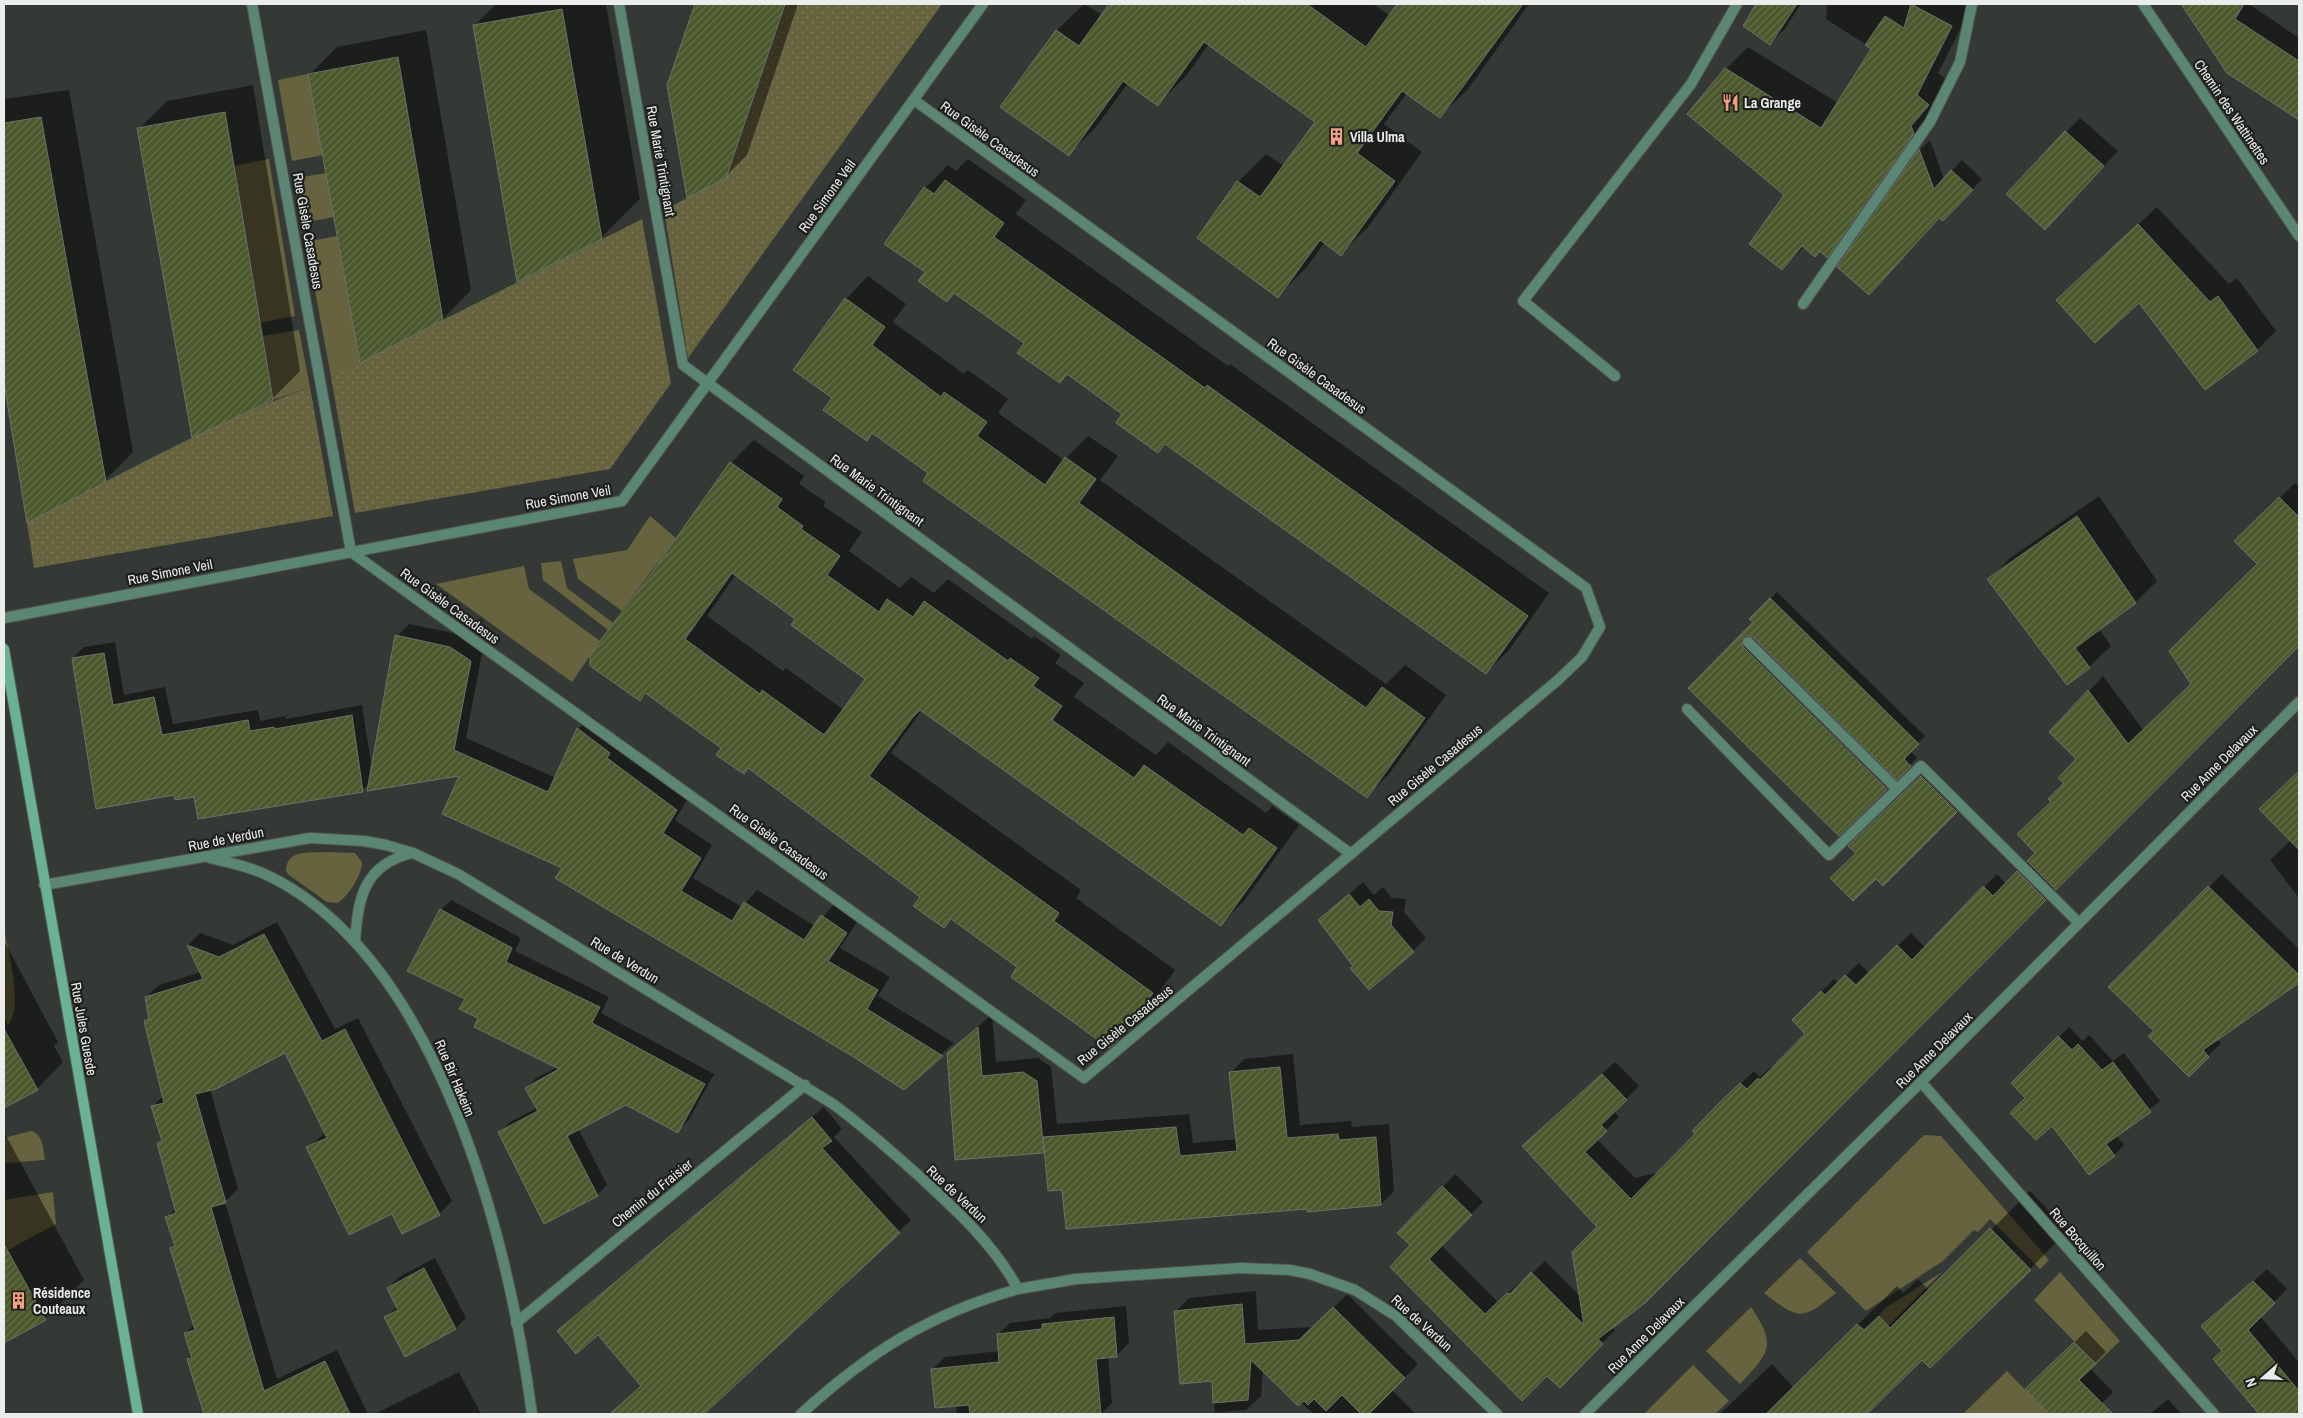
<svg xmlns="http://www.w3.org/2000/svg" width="2303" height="1418" viewBox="0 0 2303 1418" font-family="'Archivo Narrow',sans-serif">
	<defs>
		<pattern id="park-dots" width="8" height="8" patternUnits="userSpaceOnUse" patternTransform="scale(1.25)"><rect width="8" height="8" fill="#67633e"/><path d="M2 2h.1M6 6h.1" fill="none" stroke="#7d7a5a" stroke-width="1.8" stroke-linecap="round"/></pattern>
		<pattern id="building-hatch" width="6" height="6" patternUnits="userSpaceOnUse" patternTransform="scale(1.25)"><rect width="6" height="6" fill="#4a582c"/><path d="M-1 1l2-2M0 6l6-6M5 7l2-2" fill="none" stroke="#64704b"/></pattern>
	</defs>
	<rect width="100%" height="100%" fill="#353935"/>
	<g fill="#67633e">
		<polygon points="308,74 323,155 292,161 278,80"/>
		<polygon points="269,159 295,316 260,323 234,166"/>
		<polygon points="326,173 334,217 303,223 296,178"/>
		<polygon points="337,236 360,363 331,377 306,242"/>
		<polygon points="299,330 310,387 273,400 262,336"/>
		<polygon points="650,516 676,538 622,611 578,579 573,559 627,550"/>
		<polygon points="561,561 567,588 613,623 608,630 543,580 541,563"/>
		<polygon points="524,566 529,589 600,641 572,682 436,584"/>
		<path d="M328 852 355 853 362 862C362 875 349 895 338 903L327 902 289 875 286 871C286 848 312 853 328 852Z"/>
		<path d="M4 928C8 953 24 1005 8 1025L4 1017Z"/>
		<path d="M31 1131C44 1135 43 1149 45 1160L4 1163V1138Z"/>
		<polygon points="1924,1135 1941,1136 2049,1260 2040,1269 1990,1219 1978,1232 1974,1230 1943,1261 1866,1311 1807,1252"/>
		<polygon points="53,1192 56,1224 8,1250 4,1241 4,1200"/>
		<path d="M1800 1258 1836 1293C1802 1321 1799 1320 1764 1293Z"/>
		<polygon points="1942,1272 1888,1326 1879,1316 1884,1309"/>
		<polygon points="2060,1272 2120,1341 2096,1364 2034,1300"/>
		<path d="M1751 1307C1777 1346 1770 1352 1740 1384L1706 1351Z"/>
		<polygon points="1693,1365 1729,1401 1715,1414 1644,1414"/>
		<polygon points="2007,1371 2047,1412 2045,1414 1963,1414"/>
	</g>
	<g fill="url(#park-dots)">
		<polygon points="785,4 942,4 688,358 664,210 726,178"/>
		<polygon points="642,219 671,383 610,469 355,513 331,377"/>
		<path d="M310 387 333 516 34 568 27 523C119 475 212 423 310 387Z"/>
	</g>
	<g fill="#0007" fill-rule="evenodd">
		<polygon points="496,4 606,4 640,199 601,238 474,26"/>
		<polygon points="697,4 798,4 747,155 725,177 668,85"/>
		<polygon points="1084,4 1103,15 1111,4 1373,4 1390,16 1399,4 1529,4 1468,89 1440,116 1407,93 1384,124 1422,152 1369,226 1341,254 1325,242 1306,268 1278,296 1198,237 1238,182 1266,154 1284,166 1316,122 1209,44 1186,76 1158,104 1128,83 1096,127 1069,154 1001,107 1057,30"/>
		<polygon points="1757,4 1801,4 1785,29 1770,43 1744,25"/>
		<polygon points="1827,4 1973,4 1938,73 1950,82 1932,103 1935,110 1849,234 1827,256 1820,250 1804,247 1782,269 1786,195 1726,69 1748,47 1838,103 1873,49 1826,19"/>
		<polygon points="2183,4 2249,4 2299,38 2299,119 2227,71"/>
		<polygon points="426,30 471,290 443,319 309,75 337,47"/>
		<polygon points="253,85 300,371 272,399 139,129 167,101"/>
		<polygon points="69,90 133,452 105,480 28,521 4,377 4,99"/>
		<polygon points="2080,118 2118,151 2059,214 2066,132"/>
		<polygon points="1930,140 1944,179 1962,160 1982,179 1954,209 1839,267 1920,150"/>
		<polygon points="968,159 1026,200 1016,214 1228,366 1230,364 1549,593 1509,650 1486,673 1166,444 1158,452 1123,413 1068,374 1060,382 1026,343 886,243 925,188 948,165 956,171"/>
		<polygon points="2157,207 2229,284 2237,278 2276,331 2257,350 2205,388 2139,301 2076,282"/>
		<polygon points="868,276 906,304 893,322 964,374 968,370 1008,399 998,413 1064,460 1088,436 1118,456 1100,480 1386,684 1405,665 1446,695 1389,774 1367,796 874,432 867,439 834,397 846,299"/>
		<path d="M754 440 804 476 799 484 826 502 823 506 862 532 849 551 900 588 911 577 934 593 948 579 1032 639 1034 636 1061 655 1055 663 1084 683 1074 697 1156 755 1168 742 1266 813 1272 806 1299 825 1244 901 1221 924 922 710 891 753 1081 890 1076 898 1175 970 1143 1014 1120 1037 952 919 944 927 921 896 723 747 647 693 640 700 649 579 731 463ZM736 574 797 619 867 678 844 710 786 668 783 671 707 616Z"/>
		<polygon points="2295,483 2299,487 2299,644 1644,1302 1612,1327 1615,1330 1560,1386 1412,1245 1443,1187 1455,1174 1483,1202 1441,1245 1498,1302 1521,1281 1523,1282 1545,1261 1580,1296 1599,1227 1536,1134 1615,1062 1639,1086 1614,1111 1619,1117 1597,1139 1635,1178 1660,1172 1697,1134 1734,1090 1754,1071 1760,1077 1772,1066 1774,1068 1807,1034 1793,1020 1834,979 1838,983 1859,963 1869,973 1911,933 1926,948 1997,874 2006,884 2037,853 2052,802 2066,783 2078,759 2089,691 2103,676 2144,731 2193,684 2258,564 2236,541"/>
		<polygon points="2099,496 2157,581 2136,602 2099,629 2111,646 2089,667 1989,580 2010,558"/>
		<polygon points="1777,592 1925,736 1910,751 1917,758 1897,778 1753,636 1750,635 1750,640 1893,781 1839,834 1689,688 1754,622 1751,619"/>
		<polygon points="409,624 463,635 483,648 466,738 556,778 578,729 591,716 621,740 619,745 689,797 675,820 712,845 693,878 742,907 757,890 815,926 835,903 858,920 840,948 890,977 878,996 954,1043 904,1088 563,867 461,774 370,783 362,790 195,796 175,794 73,658 84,647 115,642 124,695 165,687 173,724 258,710 260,721 285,716 286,719 362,705 372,769 397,636"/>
		<polygon points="1928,770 1963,804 1883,884 1850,846"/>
		<polygon points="2299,772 2299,898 2270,860 2291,840 2278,792"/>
		<polygon points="2222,874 2299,949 2299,982 2217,1039 2221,1043 2189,1075 2155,1030 2110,987"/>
		<polygon points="1363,882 1374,895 1383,887 1392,898 1406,899 1404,912 1426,938 1413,951 1355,965 1320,921"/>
		<polygon points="451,900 521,938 515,951 609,997 601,1013 714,1074 688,1121 678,1131 626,1103 578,1128 607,1185 597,1195 500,1132 510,1122 537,1108 526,1088 536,1078 557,1067 480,1018 466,999 441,910"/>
		<polygon points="277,922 335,1029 358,1018 452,1201 439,1214 392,1212 308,1148 326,1132 285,1052 210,1089 238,1189 225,1202 277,1379 337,1350 368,1414 205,1414 188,1359 192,1355 185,1333 195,1324 171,1248 175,1244 167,1217 176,1208 158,1143 163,1139 152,1107 164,1095 146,1022 150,1017 146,997 159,985 201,972 188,945 200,933 233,945"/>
		<polygon points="4,941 58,1042 54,1046 63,1062 37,1089 4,1106"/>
		<polygon points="992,1014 996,1062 1038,1058 1051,1067 1057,1124 1189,1114 1193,1143 1237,1139 1231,1073 1244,1059 1293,1054 1300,1125 1351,1121 1352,1127 1389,1124 1394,1191 1381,1204 1308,1207 1064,1188 1045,1150 1044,1151 948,1053"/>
		<polygon points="2069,1027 2083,1041 2089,1035 2113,1061 2124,1053 2160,1101 2116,1135 2124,1145 2114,1155 2052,1124 2013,1083"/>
		<polygon points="824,1107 842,1129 834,1137 911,1220 702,1414 611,1414 642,1386 598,1333 559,1331"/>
		<polygon points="4,1132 84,1280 45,1319 8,1339 4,1331"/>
		<polygon points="2030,1191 2068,1230 2030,1269 1922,1358 1866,1414 1720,1414 1772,1364 1794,1388 1897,1286 1903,1293 1918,1279 1930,1291"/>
		<polygon points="435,1258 466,1318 456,1328 406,1355 386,1317 398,1306 388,1288 399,1277"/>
		<polygon points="2267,1269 2287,1289 2260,1316 2299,1362 2299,1414 2261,1414 2214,1359 2223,1351 2202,1326"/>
		<polygon points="1256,1291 1258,1330 1314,1327 1347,1294 1418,1364 1392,1390 1416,1414 1314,1414 1263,1370 1261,1396 1246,1410 1215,1413 1213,1380 1175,1312 1189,1298"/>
		<polygon points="1126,1306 1129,1343 1117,1355 1108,1356 1112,1403 1101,1414 957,1414 956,1405 933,1369 945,1357 999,1351 998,1335 1010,1323 1050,1318 1055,1313"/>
		<polygon points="2086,1331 2106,1352 2090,1368 2113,1392 2091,1414 2045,1414 2048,1412 2027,1389"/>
		<polygon points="459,1372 481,1414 375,1414"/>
		<polygon points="2168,1399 2181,1414 2150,1414"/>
	</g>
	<g fill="url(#building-hatch)" stroke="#6e716b" fill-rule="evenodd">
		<polygon points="695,4 785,4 726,178 687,198 667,85"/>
		<polygon points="1109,4 1307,4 1366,47 1397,4 1523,4 1440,118 1402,91 1357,153 1395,181 1341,256 1320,240 1278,298 1197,238 1237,181 1260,197 1315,122 1204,42 1158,106 1123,81 1069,156 1000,107 1056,30 1079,46"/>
		<polygon points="1756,4 1797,4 1770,45 1743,26"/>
		<polygon points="1911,4 1952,26 1917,95 1929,105 1911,126 1914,134 1827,258 1820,251 1815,257 1802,246 1782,270 1749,244 1784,195 1687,114 1725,68 1821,128 1871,49 1865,45 1885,16 1904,28"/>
		<polygon points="2181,4 2244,4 2235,19 2299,61 2299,120 2227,73"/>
		<polygon points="562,9 602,239 517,282 473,25"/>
		<polygon points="398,57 443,320 360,363 308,74"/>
		<polygon points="225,112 273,400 192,438 137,128"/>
		<polygon points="41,117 106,482 27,523 4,383 4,123"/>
		<polygon points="2065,131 2104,166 2045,230 2006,194"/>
		<polygon points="1919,149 1934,189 1951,170 1973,190 1943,221 1939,218 1869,295 1837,267"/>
		<polygon points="945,180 1004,223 994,237 1205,388 1207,385 1528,616 1486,674 1165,444 1158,453 1116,423 1122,414 1067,374 1060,383 1017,353 1024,343 954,293 947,302 918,281 925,272 884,244 924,187 934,194"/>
		<polygon points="2138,224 2210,302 2218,296 2258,351 2205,390 2139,303 2095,343 2056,300"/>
		<polygon points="845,298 885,327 872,345 941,397 944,392 987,422 977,436 1045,485 1065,457 1096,479 1079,503 1366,708 1382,687 1425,718 1367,798 923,481 928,473 872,433 867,441 823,410 832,398 793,370"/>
		<path d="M730 462 782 499 777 507 803 526 801 529 840 556 827 575 879 612 887 599 913 617 924 601 1008 661 1010 658 1039 678 1033 686 1062 706 1052 720 1134 778 1144 765 1243 835 1249 828 1277 848 1221 926 920 710 913 717 869 776 1059 913 1054 921 1153 993 1120 1038 1109 1048 1011 977 1017 967 951 919 944 928 913 906 920 897 748 768 744 774 716 755 721 748 645 693 640 701 590 666V654L648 578ZM732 573 795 619 791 625 865 679 824 735 762 690 760 694 685 639Z"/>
		<polygon points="2279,497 2299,517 2299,646 2056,890 2027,861 2035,853 2017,834 2051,802 2048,799 2064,783 2058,778 2076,759 2049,732 2088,690 2128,744 2191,684 2169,651 2257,564 2234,541"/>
		<polygon points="2077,516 2136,603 2075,648 2090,668 2067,685 1987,579"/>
		<polygon points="1770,598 1919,744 1904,759 1911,766 1897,780 1753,637 1747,635 1743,638 1743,647 1887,789 1839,836 1688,688 1753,622 1749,619"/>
		<polygon points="395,635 450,647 471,661 454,750 548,792 577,728 610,753 607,758 677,810 663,833 701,858 681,891 732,921 744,902 804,940 821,915 847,933 828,961 878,990 867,1009 943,1056 904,1090 852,1056 555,878 562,868 442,814 459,776 367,791"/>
		<polygon points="104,653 113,705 154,697 162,735 248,720 250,731 274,727 275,729 352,715 363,792 198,819 194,797 175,800 174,795 96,809 72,658"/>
		<polygon points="2299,771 2299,850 2259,809"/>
		<polygon points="1921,776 1957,812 1883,886 1876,879 1853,901 1830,878 1856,853 1848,846"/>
		<polygon points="2017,871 2046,900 1645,1303 1598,1339 1603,1344 1560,1388 1547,1376 1522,1401 1390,1267 1410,1245 1397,1233 1442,1186 1472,1215 1429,1259 1485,1314 1507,1293 1510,1294 1531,1272 1584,1325 1572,1252 1597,1227 1522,1146 1602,1074 1627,1100 1601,1125 1607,1131 1585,1152 1631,1199 1695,1134 1692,1131 1719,1103 1740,1083 1747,1089 1758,1078 1760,1080 1805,1034 1792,1020 1821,991 1825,995 1845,975 1856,985 1897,945 1912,960 1983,886 1993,896"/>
		<polygon points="2208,886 2299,975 2299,983 2203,1050 2209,1057 2189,1077 2148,1036 2154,1031 2108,987"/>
		<polygon points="1349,894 1360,907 1369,899 1379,911 1393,912 1391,925 1414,952 1369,990 1350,968 1353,966 1318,920"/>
		<polygon points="440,909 512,948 506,962 600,1007 592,1023 705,1084 678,1133 626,1105 567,1136 598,1196 544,1224 498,1132 538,1111 525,1088 559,1069 474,1027 478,1018 459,1009 465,999 407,971"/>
		<polygon points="264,934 322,1041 345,1029 440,1215 402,1234 392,1214 349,1235 306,1147 327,1138 285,1053 216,1089 195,1094 226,1203 211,1207 264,1391 325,1361 350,1414 204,1414 187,1359 192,1358 184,1333 195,1330 170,1248 175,1246 165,1217 176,1213 157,1143 162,1141 151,1106 164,1103 144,1021 149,1019 145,997 203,979 187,945 219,957"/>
		<polygon points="978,1027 982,1076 1023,1072 1037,1081 1044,1153 955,1160 947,1053"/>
		<polygon points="4,1029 38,1090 4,1108"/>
		<polygon points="2058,1036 2072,1050 2078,1044 2102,1070 2113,1062 2151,1112 2106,1144 2115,1156 2089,1175 2052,1126 2036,1140 2010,1113 2025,1098 2011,1083"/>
		<polygon points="1280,1067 1287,1138 1338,1134 1339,1140 1376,1137 1381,1205 1307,1212 1307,1209 1066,1229 1062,1190 1048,1191 1043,1137 1176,1127 1180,1156 1237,1151 1229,1072"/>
		<polygon points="812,1117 832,1141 822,1148 900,1233 704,1414 610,1414 641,1386 598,1335 576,1354 557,1331"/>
		<polygon points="1990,1228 2031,1270 1930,1368 1922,1360 1867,1414 1766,1414 1857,1324 1864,1330 1879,1316 1890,1328"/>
		<polygon points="4,1244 46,1320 4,1343"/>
		<polygon points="424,1268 456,1329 405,1357 384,1317 398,1310 387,1288"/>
		<polygon points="2253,1281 2275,1303 2248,1330 2299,1391 2299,1414 2259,1414 2213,1359 2222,1351 2201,1326"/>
		<polygon points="1242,1304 1245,1344 1299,1340 1333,1307 1405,1378 1369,1414 1361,1414 1342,1395 1326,1411 1314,1399 1308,1405 1304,1401 1298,1406 1251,1360 1248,1400 1213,1403 1212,1381 1180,1384 1174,1311"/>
		<polygon points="1114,1317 1117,1357 1096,1359 1101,1414 970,1414 969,1405 935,1408 931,1369 999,1362 997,1334 1042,1329 1042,1324"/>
		<polygon points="2074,1342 2096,1364 2079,1380 2113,1414 2049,1414 2025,1389"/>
	</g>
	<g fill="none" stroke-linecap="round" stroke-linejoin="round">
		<defs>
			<g id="lane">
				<polyline points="1803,304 1930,122 1960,62 1972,4"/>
				<polyline points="1615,376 1523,301 1691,84 1737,4"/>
				<polyline points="1748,642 1897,789"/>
				<polyline points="1687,709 1829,855 1921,766 2079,923"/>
			</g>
			<g id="street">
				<polyline points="252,4 351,552 1084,1078 1558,680 1582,657 1600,627 1586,588 914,100"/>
				<polyline points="619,4 683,365 1351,854"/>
				<polyline points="2143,4 2299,236"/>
				<polyline points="4,618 622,501 983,4"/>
				<path d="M210 858C231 863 251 867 271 877 440 962 509 1241 532 1414"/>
				<path d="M44 885 310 838 364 841 386 845 413 853 458 874 833 1104C863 1126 890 1150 918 1175 956 1210 993 1243 1018 1289L1076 1279 1241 1268 1290 1270 1310 1274 1355 1290 1396 1316 1497 1414"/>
				<path d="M355 942C358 899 363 865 412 853"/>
				<polyline points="1921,1082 2214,1414"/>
				<polyline points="516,1323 805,1085"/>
				<path d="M801 1414C869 1352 929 1314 1018 1289"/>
				<polyline points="1585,1414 1921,1082 2299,702"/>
			</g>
			<polyline id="secondary" points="4,649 138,1414"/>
		</defs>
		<use href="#lane" stroke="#525652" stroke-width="12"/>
		<use href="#street" stroke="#525652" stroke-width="12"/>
		<use href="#secondary" stroke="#525652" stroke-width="12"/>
		<use href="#lane" stroke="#5a8673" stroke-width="10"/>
		<use href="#street" stroke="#5a8673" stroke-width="10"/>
		<use href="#secondary" stroke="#69b293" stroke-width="10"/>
	</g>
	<defs>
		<symbol id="restaurant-bare" viewBox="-9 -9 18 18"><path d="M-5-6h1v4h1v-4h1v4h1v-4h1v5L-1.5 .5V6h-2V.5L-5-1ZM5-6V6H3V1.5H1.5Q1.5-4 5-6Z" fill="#f39f82" stroke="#1e201e" stroke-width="2.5" paint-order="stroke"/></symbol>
		<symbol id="building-bare" viewBox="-9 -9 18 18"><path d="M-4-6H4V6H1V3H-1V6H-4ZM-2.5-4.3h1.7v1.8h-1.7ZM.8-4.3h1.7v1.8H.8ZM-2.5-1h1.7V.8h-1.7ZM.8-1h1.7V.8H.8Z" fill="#f39f82" stroke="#1e201e" stroke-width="2.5" paint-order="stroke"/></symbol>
	</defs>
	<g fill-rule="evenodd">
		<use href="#restaurant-bare" x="1718" y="90" width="25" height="25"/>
		<use href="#building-bare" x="1324" y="124" width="25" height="25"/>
		<use href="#building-bare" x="6" y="1288" width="25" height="25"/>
	</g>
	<g text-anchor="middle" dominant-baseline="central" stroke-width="4.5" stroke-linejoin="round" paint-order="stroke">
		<g font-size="14" font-weight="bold" fill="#eaedea" stroke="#1e201e" text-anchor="start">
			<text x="1744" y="103">La Grange</text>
			<text x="1350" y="137">Villa Ulma</text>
			<text x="33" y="1293">Résidence<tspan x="33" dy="16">Couteaux</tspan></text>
		</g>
		<g font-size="14" fill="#eaedea" stroke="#1e201e">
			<text transform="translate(2232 112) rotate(56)">Chemin des Wattinettes</text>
			<text transform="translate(990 139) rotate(36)">Rue Gisèle Casadesus</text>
			<text transform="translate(661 161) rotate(80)">Rue Marie Trintignant</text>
			<text transform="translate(827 196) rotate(-54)">Rue Simone Veil</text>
			<text transform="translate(308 231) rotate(80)">Rue Gisèle Casadesus</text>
			<text transform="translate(1317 376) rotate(36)">Rue Gisèle Casadesus</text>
			<text transform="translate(877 490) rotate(36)">Rue Marie Trintignant</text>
			<text transform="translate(568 497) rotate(-10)">Rue Simone Veil</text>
			<text transform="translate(170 572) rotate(-11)">Rue Simone Veil</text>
			<text transform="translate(450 606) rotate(36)">Rue Gisèle Casadesus</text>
			<text transform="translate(1204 730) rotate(36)">Rue Marie Trintignant</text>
			<text transform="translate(2219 763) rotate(-45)">Rue Anne Delavaux</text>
			<text transform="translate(1435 765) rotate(-40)">Rue Gisèle Casadesus</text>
			<text transform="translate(226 839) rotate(-11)">Rue de Verdun</text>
			<text transform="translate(779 842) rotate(36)">Rue Gisèle Casadesus</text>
			<text transform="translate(625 960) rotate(31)">Rue de Verdun</text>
			<text transform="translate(1125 1025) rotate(-39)">Rue Gisèle Casadesus</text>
			<text transform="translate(84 1029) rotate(80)">Rue Jules Guesde</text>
			<text transform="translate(1934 1050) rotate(-45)">Rue Anne Delavaux</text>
			<text transform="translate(455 1078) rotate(67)">Rue Bir Hakeim</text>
			<text transform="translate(652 1193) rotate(-39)">Chemin du Fraisier</text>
			<text transform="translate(957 1194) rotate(43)">Rue de Verdun</text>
			<text transform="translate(2078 1239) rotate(49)">Rue Bocquillon</text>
			<text transform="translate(1422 1323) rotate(42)">Rue de Verdun</text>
			<text transform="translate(1646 1335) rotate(-45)">Rue Anne Delavaux</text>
		</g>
	</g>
	<rect width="2303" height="1418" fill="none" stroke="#eaedea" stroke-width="10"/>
	<g transform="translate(2263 1378) rotate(250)" stroke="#1e201e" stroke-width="4" paint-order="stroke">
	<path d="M0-4L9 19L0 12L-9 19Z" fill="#eaedea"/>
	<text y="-8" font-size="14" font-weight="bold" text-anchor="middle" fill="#eaedea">N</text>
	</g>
</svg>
